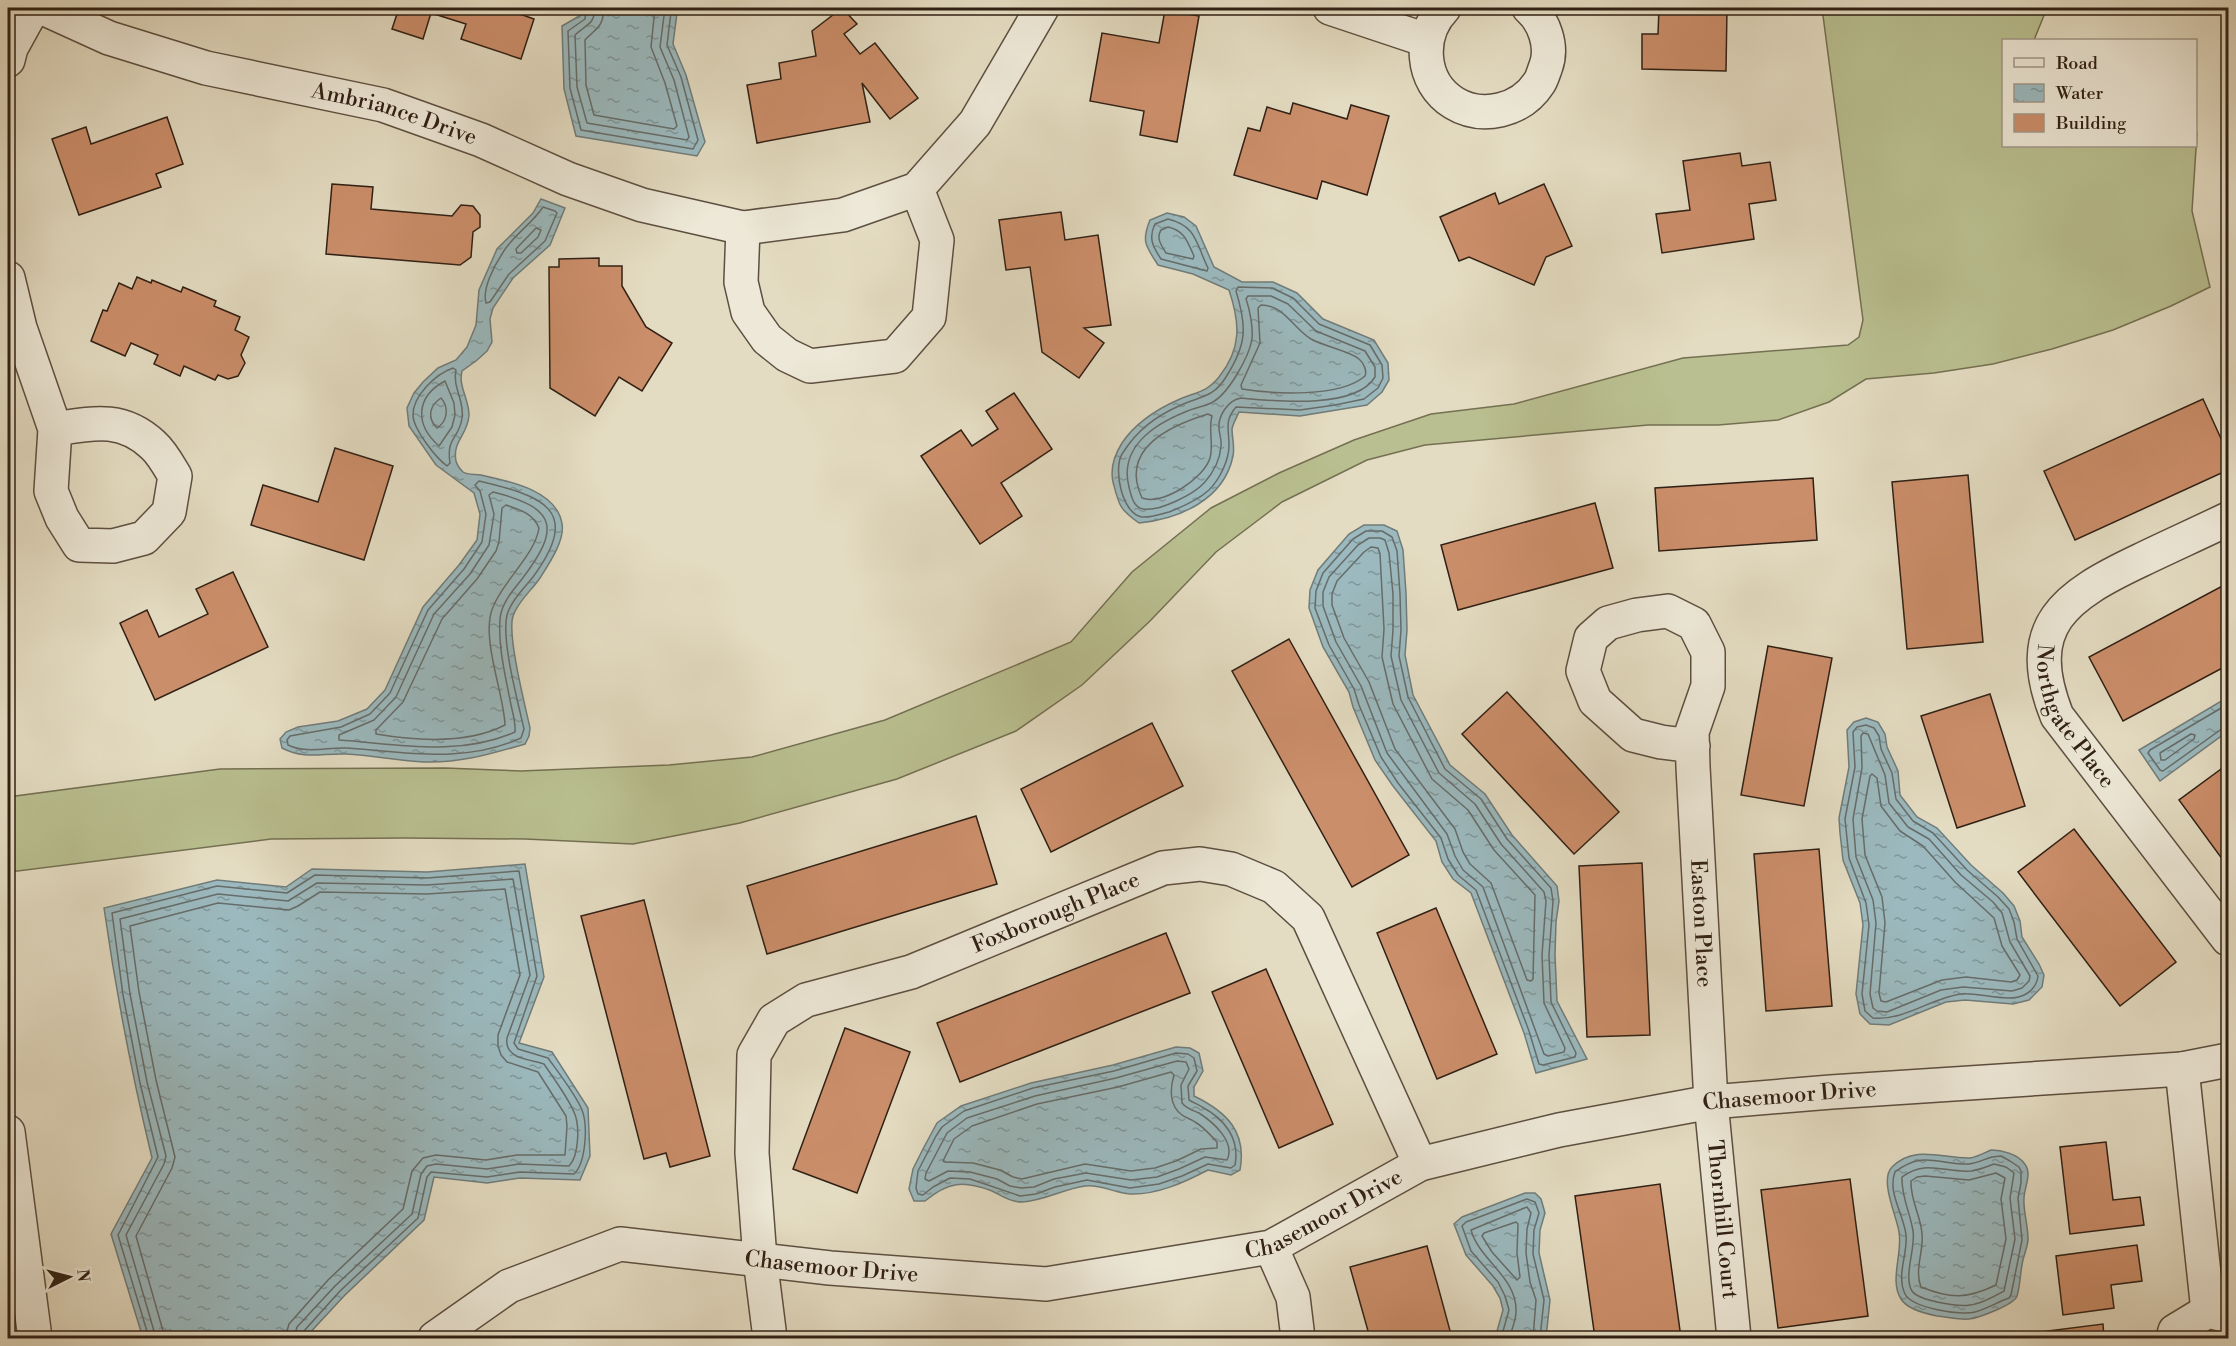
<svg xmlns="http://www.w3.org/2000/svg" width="2236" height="1346" viewBox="0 0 2236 1346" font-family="'Libre Bodoni',serif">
	<defs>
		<pattern id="water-ripples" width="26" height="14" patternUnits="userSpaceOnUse" patternTransform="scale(1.5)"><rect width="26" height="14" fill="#9bb9be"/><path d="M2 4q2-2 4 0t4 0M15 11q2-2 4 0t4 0" fill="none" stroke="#7f9699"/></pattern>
	</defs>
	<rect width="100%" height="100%" fill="#e4dcc2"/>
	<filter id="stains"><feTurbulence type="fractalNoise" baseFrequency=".00333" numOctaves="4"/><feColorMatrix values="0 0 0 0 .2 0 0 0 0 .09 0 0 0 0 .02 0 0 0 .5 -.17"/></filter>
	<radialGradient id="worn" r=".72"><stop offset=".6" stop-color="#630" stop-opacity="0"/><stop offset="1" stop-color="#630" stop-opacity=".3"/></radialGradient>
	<polygon fill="#b9bf90" stroke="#747052" stroke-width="1.5" points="1822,8 2047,8 2034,40 2004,40 2004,146 2196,146 2196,133 2197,133 2192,211 2210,287 2171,306 2113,330 2052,349 1993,364 1934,373 1866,379 1829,402 1778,420 1718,425 1648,425 1425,445 1367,460 1282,502 1216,552 1150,621 1082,685 1016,731 897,779 740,823 633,844 525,839 404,838 271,839 10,872 8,866 8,797 220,769 445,768 521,771 669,765 752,757 885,720 1071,642 1132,572 1211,508 1279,473 1354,440 1431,414 1514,404 1683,358 1848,345 1859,337 1863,320"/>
	<g fill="url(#water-ripples)" stroke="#707c7a" stroke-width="1.5">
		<polygon points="580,8 682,8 677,13 673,44 686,75 705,142 697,156 576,136 564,89 562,26 581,15"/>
		<path d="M541 199 565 208 550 245 513 278 493 308 490 319 492 342 487 351 476 361 462 371C458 386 469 399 469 415 468 435 452 441 456 461 457 465 460 469 463 472 467 475 475 474 481 475 508 481 557 490 562 524 565 541 548 565 540 578 532 590 518 601 513 616 507 635 525 705 530 728L529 736 525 744C490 754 462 763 424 762 398 761 372 755 346 754 322 753 305 760 282 748L280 739 286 732 298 727 338 721 367 709 385 690 423 607 459 565 477 540 480 514 474 493 436 465 409 426 407 408 414 393 423 382 438 368 456 360 467 347 476 325 479 290 497 249 533 213Z"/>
		<path d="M1167 213 1184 217 1196 226 1214 267 1242 282H1273L1297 293 1323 319 1374 340 1388 363 1389 380 1382 392 1367 405 1300 416 1239 412C1237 417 1233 423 1232 429 1232 438 1235 446 1233 456 1224 500 1179 519 1139 523 1119 509 1119 505 1113 482 1110 468 1115 454 1122 443 1136 422 1157 409 1180 399 1197 392 1207 392 1219 377 1242 348 1240 323 1229 290L1193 274 1158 265C1146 246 1141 242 1150 220Z"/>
		<polygon points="1364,525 1384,525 1397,531 1403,550 1406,593 1407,630 1405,655 1413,695 1450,765 1485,794 1512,835 1557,886 1559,901 1556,922 1555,955 1557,1001 1587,1059 1536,1073 1524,1033 1471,893 1453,879 1442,862 1436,841 1393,786 1375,760 1353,707 1349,692 1323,647 1309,608 1310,590 1318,570 1349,534"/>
		<polygon points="2228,697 2228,731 2160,781 2139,750"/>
		<polygon points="1866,718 1878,722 1885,734 1887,747 1898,771 1900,795 1917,817 1937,828 1971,865 2003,893 2014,906 2020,921 2022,937 2039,964 2044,975 2042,987 2029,1000 2013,1004 1965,1000 1946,1002 1889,1025 1870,1024 1860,1014 1856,994 1863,925 1860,903 1843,860 1840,833 1839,818 1849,767 1847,730 1854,722"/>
		<path d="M525 864 544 977 519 1043 552 1052 588 1108 590 1156 580 1180 520 1178 487 1183 434 1177 424 1220 345 1295 305 1338H143L111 1234 152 1158C132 1075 116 993 104 908L217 880 286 887 312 869 427 872Z"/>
		<path d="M1176 1047 1190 1048 1199 1053 1203 1071 1194 1087V1096C1227 1112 1247 1132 1240 1170L1231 1175 1208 1170C1185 1182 1157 1195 1130 1194 1115 1193 1100 1184 1085 1186 1063 1189 1044 1201 1022 1202 1010 1202 1003 1196 992 1191 963 1180 948 1182 925 1201H914L909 1189 913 1169 923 1149 937 1123 961 1106 1031 1083 1113 1065Z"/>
		<path d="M1991 1150C2002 1150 2017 1154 2024 1163 2033 1173 2024 1188 2024 1198 2023 1211 2028 1225 2028 1239 2028 1247 2023 1256 2022 1265 2020 1275 2020 1287 2017 1296 2014 1305 1978 1318 1969 1319 1959 1320 1948 1317 1937 1316 1927 1314 1907 1309 1901 1299 1889 1281 1903 1252 1899 1232 1897 1217 1879 1180 1892 1167 1915 1144 1943 1159 1970 1158 1977 1157 1984 1153 1991 1150Z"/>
		<polygon points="1525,1193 1535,1193 1541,1199 1545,1213 1540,1230 1539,1253 1550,1300 1546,1338 1495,1338 1503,1310 1500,1298 1493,1286 1466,1255 1454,1224 1462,1217"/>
	</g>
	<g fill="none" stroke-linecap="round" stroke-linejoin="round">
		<g stroke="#666c6a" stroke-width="1.5">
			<polyline points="586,8 585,19 568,31 570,88 581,130 693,149 698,140 681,77 667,45 671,12 674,8"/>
			<path d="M594 8C596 24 585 25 575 35L577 87 587 123 687 140 689 137 674 80 660 47 665 8"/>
			<path d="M603 8C605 26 595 29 585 40L586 85 594 115 674 129 677 126 665 83 651 47 655 8"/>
			<path d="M543 207 555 211 557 213 545 241 509 274 490 302 486 303C482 289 494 266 502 254 512 236 532 224 543 207Z"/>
			<path d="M1168 219C1197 226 1196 244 1208 268L1207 271 1161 259C1153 247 1148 238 1155 224Z"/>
			<path d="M1168 227C1185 231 1187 241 1194 256L1193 259 1166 253C1161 245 1156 238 1161 230Z"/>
			<polygon points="536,228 541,230 538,237 521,253 517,253 516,249"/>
			<path d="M1238 287 1272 288 1293 298 1319 324 1370 345 1382 365 1383 378 1378 388 1364 399 1335 405 1300 410 1236 407C1224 421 1229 429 1229 445 1229 460 1220 479 1209 490 1198 500 1182 507 1169 512 1161 514 1150 518 1142 517 1122 514 1113 469 1122 454 1137 430 1156 416 1181 405 1201 396 1213 398 1226 377 1247 344 1247 327 1236 291Z"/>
			<path d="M1248 296H1271L1288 304 1316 331 1365 351 1375 367V377C1355 410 1274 401 1241 398 1228 400 1218 416 1219 428 1219 434 1222 440 1221 446 1220 460 1213 473 1204 483 1194 494 1159 512 1143 509 1133 507 1131 495 1129 487 1119 448 1153 425 1185 412 1193 408 1203 407 1211 403 1228 395 1249 357 1252 339 1253 327 1250 310 1246 299Z"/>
			<path d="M1261 305C1284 305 1293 328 1311 339 1323 346 1350 351 1359 359 1364 363 1367 371 1365 376 1340 398 1273 394 1242 389L1241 385 1260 343 1258 308Z"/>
			<path d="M453 368 456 370C452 387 465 401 462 418 459 440 446 436 450 463L447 466C436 458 414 430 413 416 412 396 436 374 453 368Z"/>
			<path d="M445 381 454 403 455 415 452 427 439 446C415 425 415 397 445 381Z"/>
			<path d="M441 398C449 407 448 421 437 428 427 418 429 406 441 398Z"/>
			<path d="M1208 414 1212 416C1208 430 1214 444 1210 458 1204 478 1163 506 1142 498 1119 449 1169 426 1208 414Z"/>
			<path d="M479 481C542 496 583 509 533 577 524 588 511 601 507 615 501 640 518 702 524 729L521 738C464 764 407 752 347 748 328 747 306 754 288 745L287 740 290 736 341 727 370 714 390 693 428 610 464 569 482 542 486 514 480 491 475 485Z"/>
			<path d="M493 492C557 508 561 528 522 579 513 590 501 604 500 619 498 646 505 674 510 700 512 711 516 722 515 732 459 757 398 744 339 740V735L374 720 396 697 434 614 470 574 489 545 494 514 489 495Z"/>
			<path d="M506 505C520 510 533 513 539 528 535 555 503 581 493 607 480 637 504 693 505 725 468 744 417 741 376 734V730L403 702 442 619 477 579 496 551 499 542 502 508Z"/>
			<polygon points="1366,531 1382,531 1392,537 1397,551 1400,594 1401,630 1399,656 1408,697 1445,769 1481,799 1507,839 1551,888 1553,901 1549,955 1551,1002 1576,1053 1575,1057 1543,1065 1539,1064 1529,1031 1476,890 1458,875 1448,859 1441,838 1398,783 1381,757 1359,705 1354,689 1329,645 1315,608 1316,591 1323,573 1353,539"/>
			<polygon points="1369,538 1380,538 1385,540 1389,553 1393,594 1393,630 1391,656 1401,700 1439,773 1475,804 1501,844 1544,892 1546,901 1542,955 1544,1003 1565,1048 1564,1052 1548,1056 1544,1054 1483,887 1463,870 1455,856 1447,834 1387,753 1361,686 1336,642 1323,606 1323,592 1329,577 1358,545"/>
			<polygon points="1371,547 1378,548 1380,554 1384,629 1382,657 1393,704 1432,779 1468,810 1494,850 1535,895 1533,979 1531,981 1527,980 1491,883 1470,864 1463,852 1455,829 1395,749 1369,682 1344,638 1332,605 1332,594 1337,581 1364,552"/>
			<polyline points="2228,704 2150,750 2148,753 2160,770 2163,771 2223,728 2228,727"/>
			<path d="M1866 725 1874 728 1879 736 1881 749 1892 773 1896 799 1913 821 1933 833 1967 870 1998 897 2009 909 2014 922 2017 939 2038 976C2037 984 2033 990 2026 994 2010 1004 1980 992 1961 994 1931 998 1904 1021 1873 1018L1865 1011 1862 994 1869 925 1866 903 1849 858 1845 819 1855 767 1853 732 1857 727Z"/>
			<polygon points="1863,733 1868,734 1885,775 1889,803 1908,827 1929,839 1961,875 1993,902 2002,913 2010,942 2030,976 2029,981 2022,988 2012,991 1963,987 1941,990 1887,1012 1877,1011 1873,1008 1870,994 1876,923 1873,900 1856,857 1853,819 1862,768 1861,736"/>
			<polygon points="2191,734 2195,735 2194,739 2165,760 2161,760 2160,753"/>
			<polygon points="1872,774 1877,778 1881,806 1900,831 1923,846 1955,882 1994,918 2002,946 2020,975 2017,980 2011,982 1966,977 1942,980 1886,1002 1881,1001 1879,993 1885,923 1882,897 1865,855 1862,819 1870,776"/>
			<path d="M1176 1053 1188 1054 1194 1058 1197 1071 1188 1086 1189 1100C1194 1103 1198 1104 1202 1107 1225 1119 1240 1139 1235 1165L1231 1168 1208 1164 1182 1176 1159 1184 1130 1188 1087 1180 1055 1187 1036 1194 1020 1196 970 1179 950 1178 933 1187 923 1195 918 1194 916 1188 918 1171 936 1136 942 1127 964 1111 1033 1088 1114 1071Z"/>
			<path d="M1177 1061 1186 1062 1189 1069 1181 1085 1182 1103C1187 1109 1192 1110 1199 1113 1213 1122 1236 1142 1227 1160L1205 1157 1179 1169 1157 1177 1131 1180 1086 1173 1054 1179 1034 1187 1021 1188 1010 1186 997 1179 970 1172 948 1171 929 1181 925 1179 926 1173 947 1133 967 1118 1035 1096 1116 1078Z"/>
			<path d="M1171 1072 1174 1075C1170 1088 1169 1106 1182 1115 1186 1118 1191 1119 1195 1122 1204 1127 1210 1135 1217 1142V1148L1201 1149 1176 1161 1155 1168 1131 1171 1085 1164 1022 1179 1013 1177 1000 1170 973 1163 945 1162 943 1161 954 1139 972 1126 1037 1104 1118 1087Z"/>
			<path d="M1992 1157 2001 1156 2010 1161 2019 1167 2021 1171V1183L2018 1198 2022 1240 2011 1295 2009 1298C1998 1302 1986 1309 1975 1312 1961 1316 1912 1308 1905 1294 1896 1275 1908 1254 1906 1235 1904 1215 1887 1192 1895 1172 1924 1150 1938 1165 1969 1164 1977 1163 1985 1159 1992 1157Z"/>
			<path d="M1994 1164 2006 1167 2014 1173 2010 1198 2015 1239 2004 1291C1995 1296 1981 1304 1970 1305 1959 1307 1919 1301 1912 1291 1903 1276 1916 1248 1913 1231 1910 1212 1901 1196 1902 1177 1926 1159 1944 1173 1971 1171 1979 1170 1986 1167 1994 1164Z"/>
			<path d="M1996 1173 2005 1178 2001 1199 2006 1239 1996 1285C1967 1299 1951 1299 1921 1287 1914 1270 1924 1251 1922 1234 1921 1216 1910 1200 1911 1181L1917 1177 1925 1176 1969 1180Z"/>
			<polygon points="1516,1222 1518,1224 1517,1253 1520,1277 1517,1280 1492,1252 1482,1236 1484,1233"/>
			<path d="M149 1338 118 1235 158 1157 140 1083 123 995 112 913 217 886 287 893 315 875 427 878 519 871 537 976 514 1043 518 1049 548 1058C558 1072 576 1095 582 1110 588 1125 586 1163 574 1174L520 1172 487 1177 431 1172 427 1177 418 1218 340 1291 303 1332 301 1338"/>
			<path d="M156 1338 126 1235 164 1164 166 1156 147 1082 130 994 120 919 218 894 288 901 317 883 427 885 513 879 530 975 507 1038C504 1059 529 1059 544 1064 554 1079 567 1096 574 1112 580 1125 579 1156 569 1166L519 1164 487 1169 436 1164 427 1166 421 1174 412 1214 335 1286 297 1327 294 1338"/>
			<polyline points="165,1338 136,1236 172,1168 175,1157 156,1080 139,992 130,926 218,903 289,910 298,906 320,892 427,894 505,889 520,975 498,1035 498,1046 501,1055 507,1062 538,1072 566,1116 567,1126 565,1155 517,1155 486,1160 436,1155 423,1158 412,1171 403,1209 328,1280 289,1324 285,1338"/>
			<polyline points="1501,1338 1509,1310 1505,1296 1498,1282 1471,1251 1462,1226 1466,1222 1527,1199 1535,1202 1539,1213 1534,1230 1533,1254 1544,1300 1540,1338"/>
			<path d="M1509 1338C1512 1329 1516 1321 1516 1311 1517 1277 1479 1260 1471 1230L1527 1207 1531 1213 1527 1229 1526 1253 1530 1282 1536 1300 1533 1338"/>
		</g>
	</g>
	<g fill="#cb8e6a" stroke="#302015" stroke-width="1.5">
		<polygon points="399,8 519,8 517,13 534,19 521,59 461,39 466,24 431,13 423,39 392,29"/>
		<polygon points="842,8 857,24 844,34 860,54 875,43 918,98 890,119 862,83 870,122 757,143 747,85 781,79 779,63 816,56 812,31"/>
		<polygon points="1659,8 1727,8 1726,71 1642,69 1642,34 1658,34"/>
		<polygon points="1165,10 1199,16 1177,142 1140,135 1144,111 1090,101 1102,33 1159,43"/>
		<polygon points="1293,103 1347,119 1351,105 1389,116 1367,195 1322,181 1317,199 1234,175 1248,128 1260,131 1267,107 1290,114"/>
		<polygon points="167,117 183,164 156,174 161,187 79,215 52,139 86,127 91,144"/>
		<polygon points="1740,153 1742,166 1770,162 1776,200 1749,204 1754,239 1662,253 1656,214 1690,210 1683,161"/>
		<polygon points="332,184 373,187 371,209 452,216 461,205 473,206 480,215 480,227 473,232 471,257 460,265 326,254"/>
		<polygon points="1544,184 1572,246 1546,257 1534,285 1469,257 1459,261 1440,217 1495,193 1499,204"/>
		<polygon points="1061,212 1065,240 1098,235 1111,325 1084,328 1104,343 1079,378 1042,352 1030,267 1006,270 999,220"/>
		<polygon points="599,258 599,266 622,266 622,286 646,327 672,343 642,391 619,377 595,416 550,388 549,267 559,267 559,259"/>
		<polygon points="137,277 151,283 152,280 181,292 183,287 216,301 214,306 240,317 235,330 249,337 241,355 245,363 238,376 228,379 218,375 215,380 184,366 180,376 154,364 158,355 131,343 125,356 91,341 103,310 107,311 119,283 132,289"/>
		<polygon points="1014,393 1052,449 1001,483 1022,516 980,544 921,456 961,430 972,446 998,429 986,411"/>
		<polygon points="2203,399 2228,454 2228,470 2075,540 2044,471"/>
		<polygon points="335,448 393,466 364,560 251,525 263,485 318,502"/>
		<polygon points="1968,475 1983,642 1907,649 1892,482"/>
		<polygon points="1813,478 1817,540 1659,551 1655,488"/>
		<polygon points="1595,503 1613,568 1458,610 1441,545"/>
		<polygon points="233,572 268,647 155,700 120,623 147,610 159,637 208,614 196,589"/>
		<polygon points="2228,583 2228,665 2123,721 2089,657"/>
		<polygon points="1289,639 1409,855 1352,887 1232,671"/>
		<polygon points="1768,646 1832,658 1804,806 1741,795"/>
		<polygon points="1507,692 1619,812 1574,854 1462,734"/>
		<polygon points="1990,694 2025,806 1957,828 1921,716"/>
		<polygon points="1152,723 1183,786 1051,852 1021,789"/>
		<polygon points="2228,764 2228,867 2179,800"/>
		<polygon points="976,816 997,884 767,954 747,886"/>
		<polygon points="2074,829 2176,962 2120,1006 2018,872"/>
		<polygon points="1819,849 1832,1006 1766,1011 1754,854"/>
		<polygon points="1642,863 1650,1035 1587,1037 1579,866"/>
		<polygon points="644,900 710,1156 670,1167 666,1153 644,1159 581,916"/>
		<polygon points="1436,908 1497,1054 1437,1079 1377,933"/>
		<polygon points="1166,933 1190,993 960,1082 937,1023"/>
		<polygon points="1266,969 1333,1124 1279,1148 1212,992"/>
		<polygon points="845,1028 910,1052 857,1193 793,1169"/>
		<polygon points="2106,1142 2113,1200 2140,1197 2144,1225 2070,1234 2060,1147"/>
		<polygon points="1850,1179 1868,1316 1778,1328 1761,1190"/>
		<polygon points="1660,1184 1681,1338 1595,1338 1575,1196"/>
		<polygon points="2137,1245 2142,1281 2111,1285 2114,1308 2063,1315 2056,1256"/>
		<polygon points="1427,1246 1452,1338 1370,1338 1350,1267"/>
		<polygon points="2103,1324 2104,1338 2026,1338 2025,1334"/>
	</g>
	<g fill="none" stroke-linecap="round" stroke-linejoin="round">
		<defs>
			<g id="minor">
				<path id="s1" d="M43 8 109 38 206 68 383 105 481 140 568 179 642 205 743 228 843 215 917 189 975 123 1042 8"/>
				<polyline points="1330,8 1426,40"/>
				<path d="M1444 8C1418 35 1420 82 1454 103 1482 120 1521 111 1539 83 1542 79 1544 71 1546 66 1553 46 1544 21 1529 8"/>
				<polyline points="8,60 11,48 33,8"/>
				<polyline points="743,228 741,282 748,312 767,339 787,355 810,366 895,356 929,317 937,240 917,189"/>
				<path d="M8 278 20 328 55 429 51 491 62 518 79 545 113 546 144 538 169 512 175 476C169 466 162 453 153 445 122 416 93 423 55 429"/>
				<path id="s2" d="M2228 519C2199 533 2170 546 2141 560 2065 596 2021 625 2057 716L2228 939"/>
				<path id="s3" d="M1693 746 1661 742 1633 735 1595 701 1583 671 1591 638 1608 623 1637 615 1668 611 1694 624 1708 652V686L1692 732 1693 767 1711 1102 1734 1338"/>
				<polyline points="2182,1069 2208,1311"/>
				<polyline points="1271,1247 1293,1297 1298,1338"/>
				<path id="s4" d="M435 1338 509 1286 620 1244 830 1268 1046 1284 1271 1247 1420 1164 1559 1130 1711 1102 1831 1092 2182 1069 2228 1060"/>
				<path id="s5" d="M770 1338 760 1259 752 1153 754 1055 774 1020 806 1000 911 972 1163 868 1200 864 1231 869 1274 887 1308 918 1420 1164"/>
				<polyline points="2173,1338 2175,1331 2208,1311 2228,1316"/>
			</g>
			<polyline id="tertiary" points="8,1132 35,1338"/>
		</defs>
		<use href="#minor" stroke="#5d4f40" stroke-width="36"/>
		<use href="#tertiary" stroke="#5d4f40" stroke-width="36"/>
		<use href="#minor" stroke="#ede8d7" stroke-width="33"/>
		<use href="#tertiary" stroke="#ede8d7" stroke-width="33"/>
	</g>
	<g text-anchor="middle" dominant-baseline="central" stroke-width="6" stroke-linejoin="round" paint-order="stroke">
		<g font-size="22" fill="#302015" stroke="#ede8d7">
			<text stroke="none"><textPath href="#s1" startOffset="368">Ambriance Drive</textPath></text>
			<text stroke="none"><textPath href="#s2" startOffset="309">Northgate Place</textPath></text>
			<text stroke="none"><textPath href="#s5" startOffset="627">Foxborough Place</textPath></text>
			<text stroke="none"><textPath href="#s3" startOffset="597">Easton Place</textPath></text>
			<text stroke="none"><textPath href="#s4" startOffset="1412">Chasemoor Drive</textPath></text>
			<text stroke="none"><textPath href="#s4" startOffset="926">Chasemoor Drive</textPath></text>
			<text stroke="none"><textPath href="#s3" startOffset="894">Thornhill Court</textPath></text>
			<text stroke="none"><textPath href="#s4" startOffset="422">Chasemoor Drive</textPath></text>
		</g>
	</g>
	<rect width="2236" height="1346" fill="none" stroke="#e4dcc2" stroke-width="30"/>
	<rect x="9" y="9" width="2218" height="1328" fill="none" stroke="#302015" stroke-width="3"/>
	<rect x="15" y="15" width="2206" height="1316" fill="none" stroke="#302015" stroke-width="1.5"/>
	<rect x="2002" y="39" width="195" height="108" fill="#ede8d7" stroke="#a19889" stroke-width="1.5"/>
	<rect x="2014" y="58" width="30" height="9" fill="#ede8d7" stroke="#a19889" stroke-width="1.5"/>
	<text x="2056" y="69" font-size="18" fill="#302015">Road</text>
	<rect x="2014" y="84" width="30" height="18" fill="url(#water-ripples)" stroke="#a19889" stroke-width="1.5"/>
	<text x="2056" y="99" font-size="18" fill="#302015">Water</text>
	<rect x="2014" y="114" width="30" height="18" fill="#cb8e6a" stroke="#a19889" stroke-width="1.5"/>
	<text x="2056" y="129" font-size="18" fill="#302015">Building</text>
	<g transform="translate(69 1277) rotate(84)" stroke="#ede8d7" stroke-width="4.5" paint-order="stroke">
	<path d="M0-4.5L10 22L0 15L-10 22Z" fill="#302015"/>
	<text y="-9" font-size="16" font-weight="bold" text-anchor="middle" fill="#302015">N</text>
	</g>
	<rect width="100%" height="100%" filter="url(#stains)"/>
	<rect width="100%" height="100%" fill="url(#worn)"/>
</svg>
